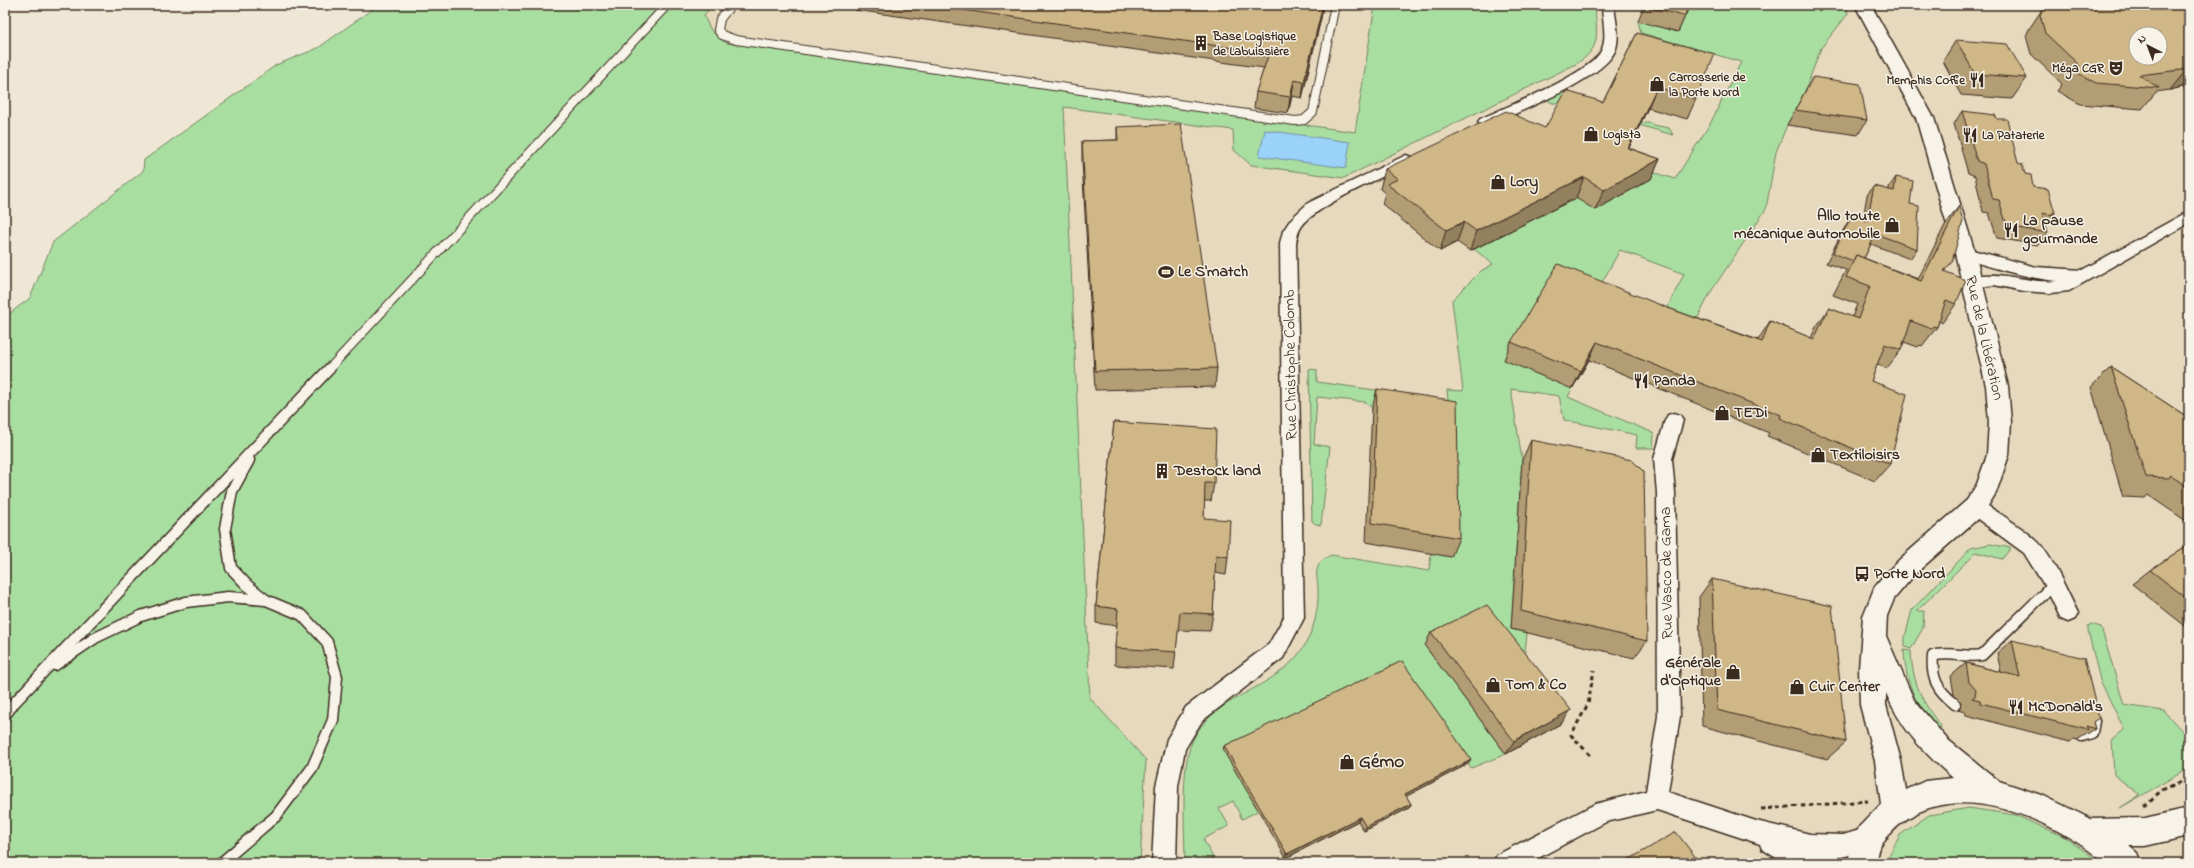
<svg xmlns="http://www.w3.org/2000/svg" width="2194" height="868" viewBox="0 0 2194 868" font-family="'Indie Flower',sans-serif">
	<rect width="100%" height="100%" fill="#efe7d5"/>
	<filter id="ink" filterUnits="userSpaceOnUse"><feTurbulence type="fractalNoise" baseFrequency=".025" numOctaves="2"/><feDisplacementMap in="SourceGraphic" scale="8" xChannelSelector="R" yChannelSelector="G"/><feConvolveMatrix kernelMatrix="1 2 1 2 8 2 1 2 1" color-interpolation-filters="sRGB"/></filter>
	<g filter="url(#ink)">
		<path fill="#e6d9be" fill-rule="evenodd" d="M713 5H2189V863H1140L1146 760 1090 698 1064 106 685 37ZM2136 34H2160V58H2136Z"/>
		<g fill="#a9dea1" stroke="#728460">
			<path d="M378 5H713L704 15C709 29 714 36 727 43L1355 132 1375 5H1595C1596 34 1603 47 1576 64L1344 178 1251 165 1234 150 1233 130 1064 107 1090 698 1146 760 1140 863H5V317L30 298 53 242 143 171 144 160 276 65 318 48Z"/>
			<path d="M1690 5H1846L1848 14 1821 48 1805 91 1787 125 1776 152 1766 209 1712 290 1695 323 1672 312 1668 306 1684 274 1620 250 1592 300 1572 389 1568 397 1651 432 1654 434 1653 448H1636L1637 435 1564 420 1559 396 1511 389 1522 460 1511 629 1527 633 1523 673 1425 646 1506 754 1471 768 1401 666 1258 811 1242 819 1233 801 1219 808 1229 826 1203 839 1216 863H1185C1185 832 1180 769 1192 742 1211 696 1273 691 1301 651 1314 633 1319 609 1318 588 1318 581 1315 573 1318 567 1320 560 1326 558 1331 555L1429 571 1431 553 1451 556 1370 406 1365 402 1317 397 1314 444 1330 447 1321 525 1316 524 1312 521 1309 369 1317 370V382L1448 400 1447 390 1463 391 1452 300 1481 271 1493 264 1474 249 1576 198 1501 123 1675 179 1710 124 1741 62 1641 33 1638 21 1678 32Z"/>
			<polygon points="1561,92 1644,123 1651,123 1653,125 1669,128 1673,135 1564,103 1552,103 1546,99"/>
			<polygon points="1990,544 2011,548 2002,559 1976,552 1917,611 1924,611 1923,628 1911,649 1905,647 1905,637 1912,610 1971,548"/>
			<polygon points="2091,624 2101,627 2124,705 2164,711 2182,731 2189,729 2189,768 2120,808 2140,795 2114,775 2112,739 2124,729 2100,680 2088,631 2088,626"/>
			<path d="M1904 650 1911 651C1912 681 1922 703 1941 726L1940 729H1936C1916 705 1905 682 1904 650Z"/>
			<polygon points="1969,808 2015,815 2063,836 2102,863 1885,863 1900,835 1929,815"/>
		</g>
		<polygon fill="#9bd2fa" stroke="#758fa2" points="1265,130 1350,142 1346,168 1259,156"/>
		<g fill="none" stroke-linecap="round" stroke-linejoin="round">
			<defs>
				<g id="lane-far1">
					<polyline points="731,5 720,19 718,30 722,35 736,40 1295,121 1304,120 1313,112 1335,5"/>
					<polyline points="329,369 667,5"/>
				</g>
				<g id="lane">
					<polyline points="249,460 232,491 225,529 231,568 247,585 266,600"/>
					<polyline points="55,665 95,638 141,616 186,602 228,597 266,600 302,615 327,642 337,677 333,720 312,768 276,816 221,863"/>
					<path d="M1955 704C1937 690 1931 678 1933 656 1949 651 1965 658 1982 655L2054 584"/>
					<polyline points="5,715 14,703 330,368"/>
					<polyline points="2082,736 2092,733 2094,721"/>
				</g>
				<g id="street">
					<path d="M1602 5H1614C1615 19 1621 37 1615 51 1602 80 1519 111 1490 125H1480L1478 122 1480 119C1506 107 1590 74 1601 51 1608 38 1602 19 1602 5Z"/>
					<path d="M1406 155 1411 157 1413 160 1411 163C1385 176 1317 205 1302 226 1298 231 1297 237 1296 243L1304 618 1283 658 1202 721 1185 749 1178 786 1176 863H1152L1156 786 1167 739 1186 707 1269 644 1284 617 1280 243 1283 231 1291 219 1308 203Z"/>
					<path d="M2189 211V223L2069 291 2050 293 2024 291 1994 285 1971 288 1965 286 1963 282 1965 278C1998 268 2025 284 2058 281 2024 278 1991 267 1959 257L1957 253 1959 249 1965 248 2036 267 2082 270Z"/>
					<polygon points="1674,413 1680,415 1683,420 1672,459 1675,493 1680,716 1668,792 1756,821 1810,834 1843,835 1869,827 1877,830 1880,838 1877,846 1843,857 1814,857 1817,863 1784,863 1762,849 1760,844 1657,810 1606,822 1529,863 1493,863 1497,855 1595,804 1646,791 1658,716 1657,493 1654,459 1665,420 1668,415"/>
					<path d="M1975 499 1982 502C2000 514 2021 526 2037 541 2051 554 2069 595 2078 613L2075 619 2068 622 2061 619 2047 590 2024 553 1968 512 1966 507 1968 502Z"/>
				</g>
				<path id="secondary" d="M1855 5H1871L1934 118 1975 253 2008 386 2011 422 2009 455 1996 493 1983 514 1916 573 1894 599 1887 616 1886 636 1914 700 1947 739 1999 781 2044 796 2091 819 2145 818 2189 808V836L2145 846H2129L2137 853 2141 863H2105C2054 819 1947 771 1892 832 1888 836 1883 841 1880 846 1877 850 1877 858 1875 863H1847L1859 827 1881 804 1875 761 1860 705 1859 668 1863 616 1875 586 1883 576 1900 559 1967 500 1977 484 1987 455 1989 422 1986 386 1955 253 1916 118ZM1886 693C1901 729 1924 753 1953 778L1925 781 1906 790 1901 761 1886 705Z"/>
			</defs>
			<use href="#lane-far1" stroke="#3b2a1e" stroke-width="10"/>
			<use href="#lane" stroke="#3b2a1e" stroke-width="13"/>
			<use href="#street" stroke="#3b2a1e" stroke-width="3"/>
			<use href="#secondary" stroke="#3b2a1e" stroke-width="3"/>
			<g stroke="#3b2a1e" stroke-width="3" stroke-dasharray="4.5 3.5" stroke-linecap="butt">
				<polyline points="1590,755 1571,735 1588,704 1594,670"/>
				<polyline points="2144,806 2162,790 2189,778"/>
				<polyline points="1761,809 1868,801"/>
			</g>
			<use href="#lane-far1" stroke="#f7f3e8" stroke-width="8"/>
			<use href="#lane" stroke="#f7f3e8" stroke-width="10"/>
			<use href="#street" fill="#f7f3e8" fill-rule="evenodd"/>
			<use href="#secondary" fill="#f7f3e8" fill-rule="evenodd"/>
		</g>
		<g fill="#b39d74" stroke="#3b2a1e">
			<polygon points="854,5 1323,5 1321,18 1302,98 1292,96 1288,113 1254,108 1256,92 1264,68 855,10"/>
			<polygon points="1644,5 1690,5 1678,32 1638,21"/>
			<polygon points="2043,8 2189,10 2189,91 2187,92 2182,87 2170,90 2156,92 2142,109 2080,104 2057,91 2062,84 2031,54 2026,36 2029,29"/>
			<polygon points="1637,33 1696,99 1687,119 1648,108 1629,148 1660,159 1651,179 1595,210 1576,198 1470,251 1457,242 1440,251 1382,204 1385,193 1380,189 1385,169 1545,128 1603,102"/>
			<polygon points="1956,40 2027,78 2012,99 1961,95 1943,61"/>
			<polygon points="1813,77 1867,120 1858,135 1787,125"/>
			<polygon points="1962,111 2018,163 2033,187 2055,213 2046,225 2048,233 2038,245 1997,238 1989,213 1983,212 1975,176 1968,173 1954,124"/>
			<polygon points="1117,127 1217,368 1215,387 1095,390 1082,161 1082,141 1117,140"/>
			<polygon points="1896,177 1910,204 1917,249 1910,259 1871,244 1864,258 1918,279 1945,225 1959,206 1945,271 1956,304 1942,323 1939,321 1937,327 1922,346 1920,345 1918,347 1904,342 1901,350 1887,368 1877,365 1871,381 1890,464 1875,481 1767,436 1769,433 1589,360 1572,389 1504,360 1511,342 1668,308 1758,340 1770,321 1811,338 1816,327 1829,308 1852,317 1857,304 1833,295 1846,270 1826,263 1846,225 1852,215 1863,219 1867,195 1874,186 1889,190 1889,187"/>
			<polygon points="2111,367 2189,418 2189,523 2148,495 2145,498 2123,497 2091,387"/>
			<polygon points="1377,389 1459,538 1451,557 1366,542 1372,409"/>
			<polygon points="1114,422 1214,483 1211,501 1204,501 1204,518 1228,557 1226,575 1215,573 1213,614 1210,631 1178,630 1174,669 1115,665 1115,648 1117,626 1096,623 1096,606"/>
			<polygon points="1531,440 1647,641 1634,658 1511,629 1522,460"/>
			<polygon points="2189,544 2189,629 2132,584 2150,570"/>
			<polygon points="1712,579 1846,742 1827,759 1702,726 1699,597"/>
			<polygon points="1431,632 1562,723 1506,754 1425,646"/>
			<polygon points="2012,640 2093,722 2095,729 2077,740 2074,739 2070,742 1966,715 1965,712 1957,710 1960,708 1961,702 1954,695 1951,676 1966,663 2001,672 1997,653"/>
			<polygon points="1224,746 1471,760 1468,764 1406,796 1411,804 1409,808 1364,831 1358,821 1286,858 1223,750"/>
		</g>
		<g fill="#92805e" stroke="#3b2a1e">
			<polygon points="1323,5 1321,18 1302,98 1304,82"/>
			<polygon points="2187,69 2189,69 2189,79 2182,87 2170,90"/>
			<polygon points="1294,80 1292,96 1288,113 1290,97"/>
			<polygon points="1657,87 1648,108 1619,168 1628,148"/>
			<polygon points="1660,159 1651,179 1595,210 1604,190"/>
			<polygon points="1584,177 1576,198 1470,251 1476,231"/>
			<polygon points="1464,222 1457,242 1440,251 1446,230"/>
			<polygon points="1597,342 1589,360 1572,389 1581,371"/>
			<polygon points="1571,710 1562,723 1506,754 1514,741"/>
			<polygon points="1471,760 1468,764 1403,798 1405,794"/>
			<polygon points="1411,804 1409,808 1364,831 1366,827"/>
			<polygon points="1360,817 1358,821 1286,858 1287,854"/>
		</g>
		<g fill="#d0b787" stroke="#3b2a1e" fill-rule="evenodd">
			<polygon points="927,5 1323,5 1304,82 1294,80 1290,97 1256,92 1269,53"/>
			<polygon points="1644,5 1690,5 1684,16 1644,6"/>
			<path d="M2046 5H2172L2189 10V69L2139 75 2159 88 2096 83 2072 70 2080 66 2045 33 2040 15 2043 8ZM2136 34H2160V58H2136Z"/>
			<polygon points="1637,33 1715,54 1696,99 1657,87 1628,148 1660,159 1604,190 1584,177 1476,231 1464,222 1446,230 1387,184 1398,179 1385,169 1506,111 1545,128 1566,91 1603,102"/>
			<polygon points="1956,40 2007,44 2027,78 1975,74"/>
			<polygon points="1813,77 1860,84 1867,120 1795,110"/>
			<polygon points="1962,111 1995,115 1997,119 2007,119 2018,163 2022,164 2025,174 2031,175 2033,187 2048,189 2055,213 2052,213 2053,215 2042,213 2048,233 2007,226 1999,200 1993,199 1984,164 1977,161"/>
			<polygon points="1181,124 1217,368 1095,371 1082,141 1118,140 1117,127"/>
			<polygon points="1896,177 1913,181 1910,204 1919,206 1917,249 1876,234 1864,258 1856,255 1853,261 1833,253 1852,215 1867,221 1874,186 1894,191"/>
			<polygon points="1959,206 1963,221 1952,262 1944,271 1966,280 1956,304 1946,300 1937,327 1933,326 1932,329 1911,321 1901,350 1885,344 1871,381 1907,394 1890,464 1780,418 1781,415 1597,342 1581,371 1511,342 1558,264 1668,308 1762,342 1770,321 1814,339 1829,308 1858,319 1870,286 1846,277 1856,255 1921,281"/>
			<polygon points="2111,367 2189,418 2189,488 2170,475 2168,478 2146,477"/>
			<polygon points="1377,389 1457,401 1459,538 1372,523"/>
			<polygon points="1114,422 1216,429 1214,483 1205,483 1204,518 1230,520 1228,557 1216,555 1213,614 1180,612 1176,652 1115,648 1118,609 1096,606"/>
			<polygon points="1531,440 1632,460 1644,472 1647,641 1521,611"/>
			<polygon points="2189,544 2189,600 2150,570"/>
			<polygon points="1712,579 1832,606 1846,742 1717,710"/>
			<polygon points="1487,605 1571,710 1514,741 1431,632"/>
			<polygon points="2012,640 2084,658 2099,718 2093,722 2095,729 2086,726 2088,730 1981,703 1980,700 1972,698 1975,696 1976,690 1969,682 1966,663 2020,677"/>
			<polygon points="1402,661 1471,760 1405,794 1411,804 1366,827 1360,817 1287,854 1224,746"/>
			<polygon points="1676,832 1700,863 1623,863"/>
		</g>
	</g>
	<defs>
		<symbol id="building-bare" viewBox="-9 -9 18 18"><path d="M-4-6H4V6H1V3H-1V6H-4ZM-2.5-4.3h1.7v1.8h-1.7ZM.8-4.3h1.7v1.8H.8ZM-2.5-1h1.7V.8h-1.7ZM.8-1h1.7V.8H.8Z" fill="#3b2a1e" stroke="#f7f3e8" stroke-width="2.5" paint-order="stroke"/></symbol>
		<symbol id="theatre-bare" viewBox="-9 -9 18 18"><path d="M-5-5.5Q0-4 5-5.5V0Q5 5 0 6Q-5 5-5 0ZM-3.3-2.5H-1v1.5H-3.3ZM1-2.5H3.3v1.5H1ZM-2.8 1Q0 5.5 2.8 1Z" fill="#3b2a1e" stroke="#f7f3e8" stroke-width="2.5" paint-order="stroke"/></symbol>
		<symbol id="restaurant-bare" viewBox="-9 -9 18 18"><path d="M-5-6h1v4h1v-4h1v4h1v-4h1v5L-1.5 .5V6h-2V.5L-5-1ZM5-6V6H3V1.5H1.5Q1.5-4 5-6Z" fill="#3b2a1e" stroke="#f7f3e8" stroke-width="2.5" paint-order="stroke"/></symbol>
		<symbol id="shop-bare" viewBox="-9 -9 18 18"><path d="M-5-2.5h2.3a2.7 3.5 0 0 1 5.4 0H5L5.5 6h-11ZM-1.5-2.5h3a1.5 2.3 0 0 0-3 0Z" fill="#3b2a1e" stroke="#f7f3e8" stroke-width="2.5" paint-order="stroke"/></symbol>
		<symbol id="stadium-bare" viewBox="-9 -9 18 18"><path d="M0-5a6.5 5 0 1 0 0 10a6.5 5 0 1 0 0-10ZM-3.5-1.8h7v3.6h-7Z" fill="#3b2a1e" stroke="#f7f3e8" stroke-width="2.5" paint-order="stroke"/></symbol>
		<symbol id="bus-bare" viewBox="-9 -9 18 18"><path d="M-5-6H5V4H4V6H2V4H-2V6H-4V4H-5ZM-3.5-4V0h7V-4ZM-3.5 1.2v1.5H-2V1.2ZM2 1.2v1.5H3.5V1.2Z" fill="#3b2a1e" stroke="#f7f3e8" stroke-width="2.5" paint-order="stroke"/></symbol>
	</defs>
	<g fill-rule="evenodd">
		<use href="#building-bare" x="1190" y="32" width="22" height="22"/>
		<use href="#theatre-bare" x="2105" y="57" width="22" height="22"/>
		<use href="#restaurant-bare" x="1966" y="69" width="22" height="22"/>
		<use href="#shop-bare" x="1646" y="73" width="22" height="22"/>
		<use href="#shop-bare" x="1580" y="123" width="22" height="22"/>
		<use href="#restaurant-bare" x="1959" y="124" width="22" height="22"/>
		<use href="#shop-bare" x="1487" y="171" width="22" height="22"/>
		<use href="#shop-bare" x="1881" y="214" width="22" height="22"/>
		<use href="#restaurant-bare" x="2000" y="219" width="22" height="22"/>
		<use href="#stadium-bare" x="1155" y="261" width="22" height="22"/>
		<use href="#restaurant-bare" x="1630" y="370" width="22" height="22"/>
		<use href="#shop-bare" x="1711" y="402" width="22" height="22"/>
		<use href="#shop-bare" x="1807" y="444" width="22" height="22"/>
		<use href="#building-bare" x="1151" y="460" width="22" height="22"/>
		<use href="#bus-bare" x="1851" y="563" width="22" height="22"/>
		<use href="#shop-bare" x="1722" y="661" width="22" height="22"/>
		<use href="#shop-bare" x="1482" y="674" width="22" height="22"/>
		<use href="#shop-bare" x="1786" y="676" width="22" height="22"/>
		<use href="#restaurant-bare" x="2005" y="696" width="22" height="22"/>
		<use href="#shop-bare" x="1336" y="751" width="22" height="22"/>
	</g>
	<g text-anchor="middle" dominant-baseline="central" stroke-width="3" stroke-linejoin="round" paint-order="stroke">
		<g font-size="13" font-weight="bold" fill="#3b2a1e" stroke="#f7f3e8" text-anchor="start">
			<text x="1213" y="36">Base Logistique<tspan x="1213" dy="15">de Labuissière</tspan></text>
			<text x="2104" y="68" text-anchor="end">Méga CGR</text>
			<text x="1669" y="77">Carrosserie de<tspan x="1669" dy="15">la Porte Nord</tspan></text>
			<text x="1965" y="80" text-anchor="end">Memphis Coffie</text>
			<text x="1603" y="134">Logista</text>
			<text x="1982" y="135">La Pataterie</text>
		</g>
		<g font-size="16" font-weight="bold" fill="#3b2a1e" stroke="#f7f3e8" text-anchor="start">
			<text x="1510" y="182">Lory</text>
			<text x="1880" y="216" text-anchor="end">Allo toute<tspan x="1880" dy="18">mécanique automobile</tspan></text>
			<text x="2023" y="221">La pause<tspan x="2023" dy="18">gourmande</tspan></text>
			<text x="1178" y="272">Le S'match</text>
			<text x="1653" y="381">Panda</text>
			<text x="1734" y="413">TEDi</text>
			<text x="1830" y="455">Textiloisirs</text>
			<text x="1174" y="471">Destock land</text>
			<text x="1874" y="574">Porte Nord</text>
			<text x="1721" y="663" text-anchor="end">Générale<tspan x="1721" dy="18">d'Optique</tspan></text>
			<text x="1505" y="685">Tom &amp; Co</text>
			<text x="1809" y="687">Cuir Center</text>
			<text x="2028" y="707">McDonald's</text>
		</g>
		<g font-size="16" fill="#3b2a1e" stroke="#f7f3e8">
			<text transform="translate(1984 338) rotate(77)">Rue de la Libération</text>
			<text transform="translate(1291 365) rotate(-91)">Rue Christophe Colomb</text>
			<text transform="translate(1667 573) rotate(-91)">Rue Vasco de Gama</text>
		</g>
		<g font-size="19" font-weight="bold" fill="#3b2a1e" stroke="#f7f3e8" text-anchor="start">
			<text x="1359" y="762">Gémo</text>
		</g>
	</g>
	<rect width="2194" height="868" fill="none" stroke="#f7f3e8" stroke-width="20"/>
	<rect x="10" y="10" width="2174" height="848" fill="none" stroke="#3b2a1e" stroke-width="1.5" filter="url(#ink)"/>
	<g transform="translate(2148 46) rotate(318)"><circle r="19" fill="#f7f3e8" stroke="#aca397"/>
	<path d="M0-3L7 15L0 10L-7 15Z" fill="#3b2a1e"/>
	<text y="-6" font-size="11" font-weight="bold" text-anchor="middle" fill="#3b2a1e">N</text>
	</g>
</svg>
